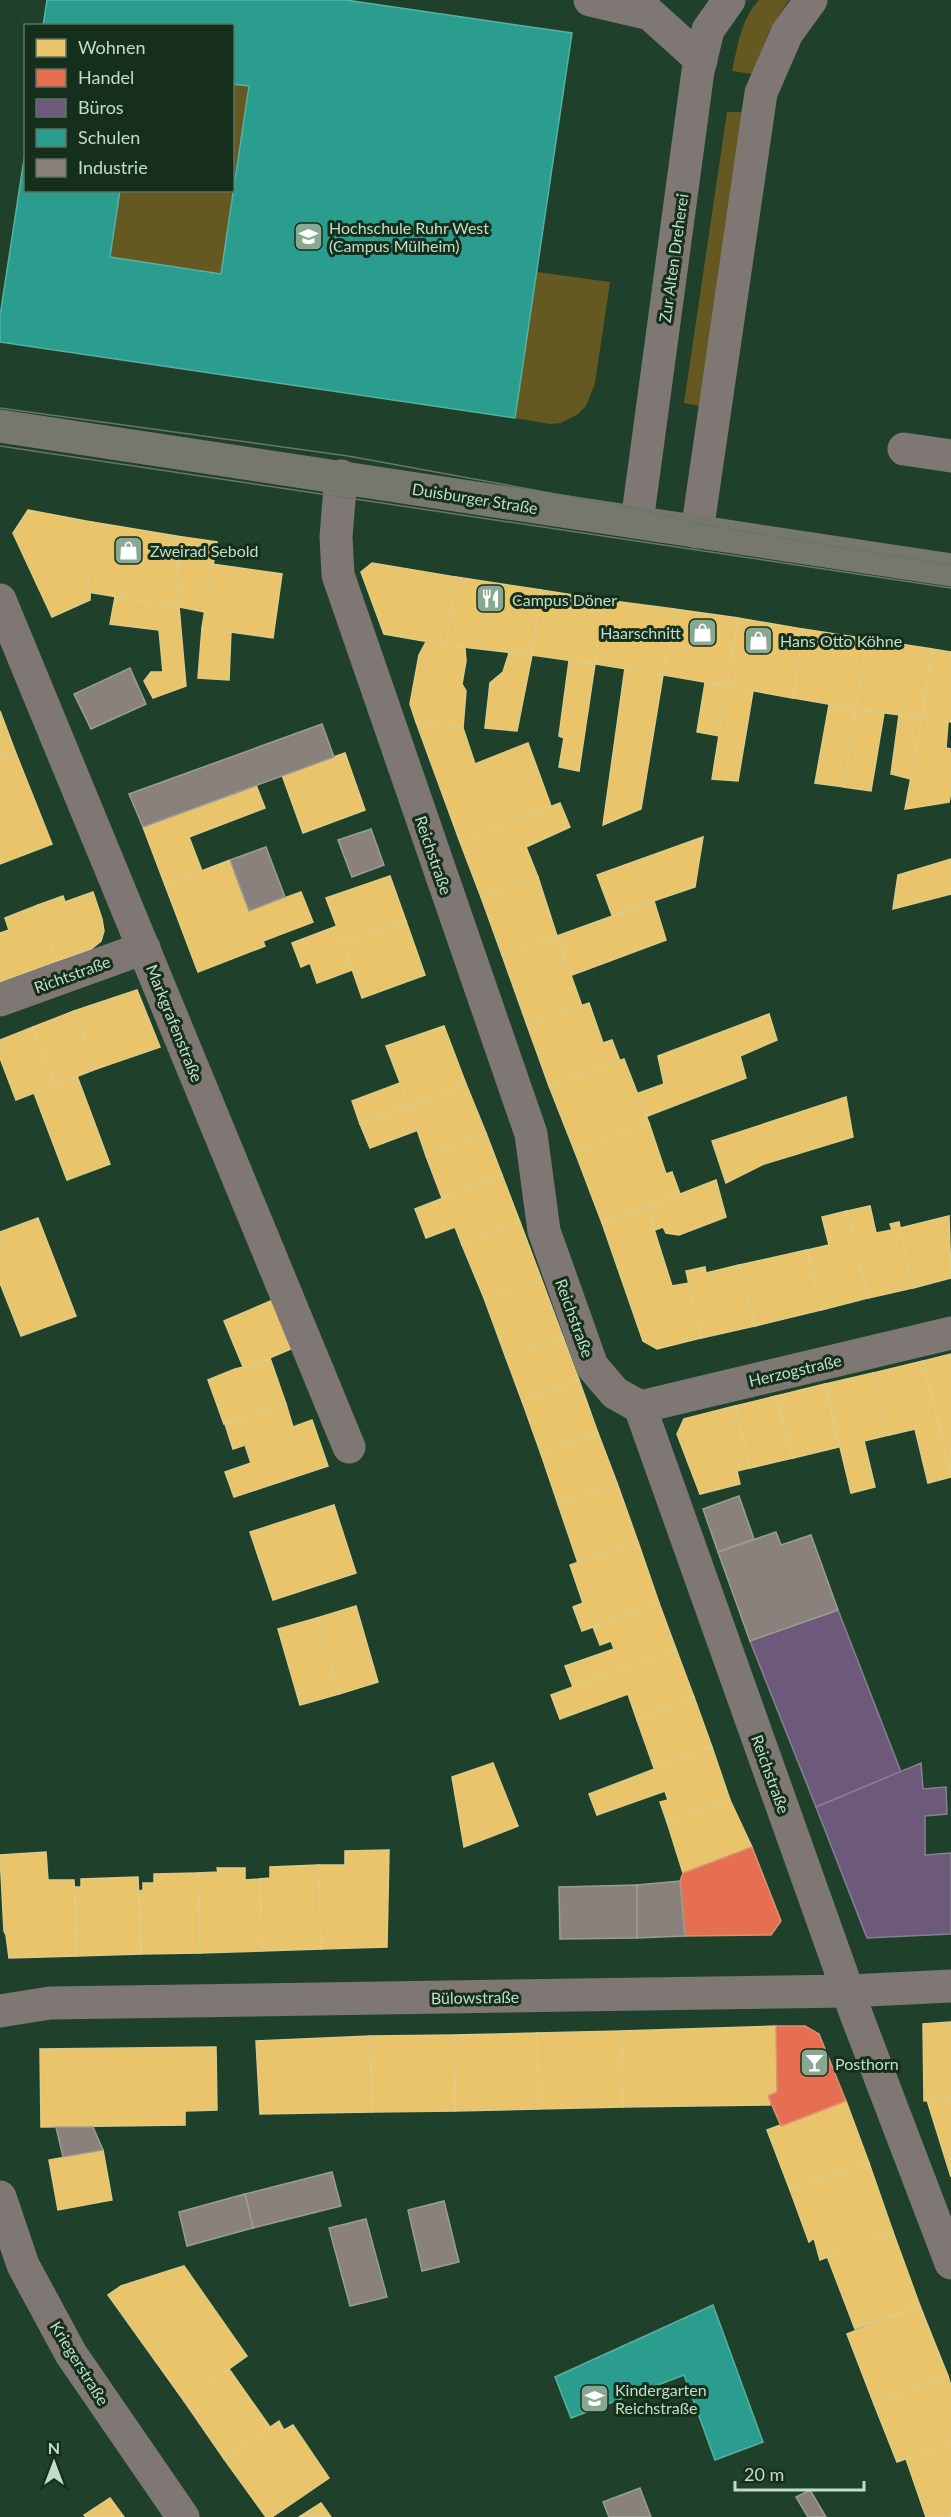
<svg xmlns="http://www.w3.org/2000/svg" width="951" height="2517" viewBox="0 0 951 2517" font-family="Lato,sans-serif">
	<rect width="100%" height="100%" fill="#1f412c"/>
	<g fill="#655820">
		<path d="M759 0H789L770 30 752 74 732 71C738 45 741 19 759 0Z"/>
		<polygon points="233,84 249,86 221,274 110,257 120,191 232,190"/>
		<polygon points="727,112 746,112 704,407 684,403"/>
		<polygon points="537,272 610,282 595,383 586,406 578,414 561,423 550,424 515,418"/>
	</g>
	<g fill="#e9c46a" stroke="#ddcc86" stroke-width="1.5">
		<polygon points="28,510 92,522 90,600 52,617 13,533"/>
		<polygon points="92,522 176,536 179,607 88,592"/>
		<polygon points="176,536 217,542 205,612 179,607"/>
		<polygon points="372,563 456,577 446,645 384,634 361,572"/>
		<polygon points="212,564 282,574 273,638 202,628"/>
		<polygon points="456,577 541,590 532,655 446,645"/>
		<polygon points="541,590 605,600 595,664 532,655"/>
		<polygon points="115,597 179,607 186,686 153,698 144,681 151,672 163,672 159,630 110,624"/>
		<polygon points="605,600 674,609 663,675 595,664"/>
		<polygon points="674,609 738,618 727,686 663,675"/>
		<polygon points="738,618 803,629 793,698 727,686"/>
		<polygon points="202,628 231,631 229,680 198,678"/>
		<polygon points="803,629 867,639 856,709 793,698"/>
		<polygon points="867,639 932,649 922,718 856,709"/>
		<polygon points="427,640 465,648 466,661 462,684 466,691 463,728 416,722 410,704 419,655"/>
		<polygon points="932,649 951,652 951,722 922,718"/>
		<polygon points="509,653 532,655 517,731 485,728 490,683 503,672"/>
		<polygon points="569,661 595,664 579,771 559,767 564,738 559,736"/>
		<polygon points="625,668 663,675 641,809 603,825"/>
		<polygon points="705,683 727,686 719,736 697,732"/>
		<polygon points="727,686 753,691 738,781 712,779"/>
		<polygon points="829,705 856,709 844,787 815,783"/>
		<polygon points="856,709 884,713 871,791 844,787"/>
		<polygon points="0,711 15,751 0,757"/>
		<polygon points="899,715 922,718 911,779 891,774"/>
		<polygon points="922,718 948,722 946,748 951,749 951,792 949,802 905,809"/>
		<polygon points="416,722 463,728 475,764 528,743 551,806 460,842"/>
		<polygon points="15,751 52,844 0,864 0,757"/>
		<polygon points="345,753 365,810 303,833 282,775"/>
		<polygon points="256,785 265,808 189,837 202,871 165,885 143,827"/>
		<polygon points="560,803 570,827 526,847 538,877 481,897 460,842"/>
		<polygon points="703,837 695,887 612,915 597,875"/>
		<polygon points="951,859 951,894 893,909 898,875"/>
		<polygon points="230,860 249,911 301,892 313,922 263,941 265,946 260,948 198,972 165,885"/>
		<polygon points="390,876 406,921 343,943 326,898"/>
		<polygon points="538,877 557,936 502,955 481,897"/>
		<polygon points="93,892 102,919 104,931 101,941 90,950 57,961 38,905 63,896 65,902"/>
		<polygon points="654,901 666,940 572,975 557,936"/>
		<polygon points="38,905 57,961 0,982 0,933 9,930 5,918"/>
		<polygon points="406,921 425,975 362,998 343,943"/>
		<polygon points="337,926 352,970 317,983 310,963 301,967 292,943"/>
		<polygon points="557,936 582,1006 527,1025 502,955"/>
		<polygon points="137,990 160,1047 96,1069 74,1011"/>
		<polygon points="589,1003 603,1043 612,1040 620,1061 549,1086 527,1025"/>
		<polygon points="74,1011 96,1069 55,1085 33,1027"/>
		<polygon points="769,1014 777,1040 740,1056 746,1078 645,1117 636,1094 664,1084 658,1056"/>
		<polygon points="444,1026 466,1084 409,1106 386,1046"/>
		<polygon points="33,1027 55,1085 16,1100 0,1058 0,1040"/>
		<polygon points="624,1059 649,1123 575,1152 549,1086"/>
		<polygon points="77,1076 110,1164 67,1180 34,1093"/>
		<polygon points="400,1083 409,1106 360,1124 352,1101"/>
		<polygon points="466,1084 486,1133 426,1156 409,1106"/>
		<polygon points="846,1097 853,1137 764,1164 726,1183 712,1141"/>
		<polygon points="409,1106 418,1130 370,1148 360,1124"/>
		<polygon points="649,1123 666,1174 672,1172 680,1194 602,1223 575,1152"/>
		<polygon points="486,1133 502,1175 442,1198 426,1156"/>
		<polygon points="502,1175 520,1222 462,1245 455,1227 426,1238 415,1209"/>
		<polygon points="716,1180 726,1217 679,1235 666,1233 663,1227 655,1230 647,1207"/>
		<polygon points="870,1206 876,1233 892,1230 890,1224 899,1222 913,1288 868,1298 847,1211"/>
		<polygon points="647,1207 672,1286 689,1283 701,1338 657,1349 643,1341 602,1223"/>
		<polygon points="847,1211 868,1298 821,1310 807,1250 829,1245 822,1217"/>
		<polygon points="949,1216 951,1278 913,1288 900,1228"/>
		<polygon points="38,1218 76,1316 21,1336 0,1283 0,1232"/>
		<polygon points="520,1222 541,1278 484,1298 462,1245"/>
		<polygon points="807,1250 821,1310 755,1326 739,1265"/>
		<polygon points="739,1265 755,1326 701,1338 686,1271 705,1267 706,1273"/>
		<polygon points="541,1278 563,1337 506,1358 484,1298"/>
		<polygon points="273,1300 293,1348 244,1369 224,1321"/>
		<polygon points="563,1337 579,1380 522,1401 506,1358"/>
		<polygon points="951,1354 951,1477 923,1361"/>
		<polygon points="270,1358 286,1404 224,1424 208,1380 235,1369 243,1367 244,1369"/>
		<polygon points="923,1361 951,1477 928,1483 915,1429 889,1435 873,1373"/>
		<polygon points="873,1373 889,1435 864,1441 875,1487 851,1493 825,1384"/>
		<polygon points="579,1380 598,1433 541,1454 522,1401"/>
		<polygon points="825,1384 839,1447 793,1458 776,1396"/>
		<polygon points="776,1396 793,1458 750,1468 735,1406"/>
		<polygon points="286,1404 293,1427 312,1420 328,1466 234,1497 225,1472 251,1463 245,1445 233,1449 225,1424"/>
		<polygon points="735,1406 750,1468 737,1471 740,1484 700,1494 677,1434 684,1419"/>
		<polygon points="598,1433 617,1483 558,1504 541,1454"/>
		<polygon points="617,1483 638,1542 578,1563 558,1504"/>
		<polygon points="334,1505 356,1573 273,1600 250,1532"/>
		<polygon points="638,1542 659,1603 582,1631 573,1607 583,1603 570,1565"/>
		<polygon points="659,1603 676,1649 573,1687 565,1666 614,1649 611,1641 600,1645 593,1627"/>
		<polygon points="356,1606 378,1682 339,1694 317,1618"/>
		<polygon points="317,1618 339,1694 300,1705 278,1629"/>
		<polygon points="676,1649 694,1697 637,1720 628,1694 560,1719 551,1695"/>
		<polygon points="694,1697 712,1747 654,1768 637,1720"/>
		<polygon points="712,1747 730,1800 667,1822 660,1802 668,1800 665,1791 597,1815 589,1794"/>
		<polygon points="493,1763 518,1826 464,1847 452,1777"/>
		<polygon points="730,1800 752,1847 683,1873 667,1822"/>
		<polygon points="389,1850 387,1947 321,1949 318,1865 345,1865 345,1851"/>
		<polygon points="46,1852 48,1880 74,1880 77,1956 9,1958 6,1935 4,1931 0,1855"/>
		<polygon points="318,1865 321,1949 262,1951 260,1879 270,1878 270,1867"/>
		<polygon points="217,1868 245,1868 245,1880 260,1879 262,1951 200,1953 198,1873 218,1872"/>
		<polygon points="198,1873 200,1953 141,1954 139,1891 143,1890 143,1883 154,1883 154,1874"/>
		<polygon points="138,1877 141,1954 77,1956 75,1887 81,1887 81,1879"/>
		<polygon points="951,2022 951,2099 924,2101 923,2024"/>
		<polygon points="776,2026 777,2092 768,2096 770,2105 623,2107 621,2031"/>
		<polygon points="621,2031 623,2107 538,2109 537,2033"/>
		<polygon points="537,2033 538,2109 455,2111 454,2035"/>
		<polygon points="454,2035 455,2111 372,2112 370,2036"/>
		<polygon points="370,2036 372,2112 260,2114 256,2041"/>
		<polygon points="216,2047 217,2110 185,2111 185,2125 41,2127 40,2049"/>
		<polygon points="951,2099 951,2177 927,2100"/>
		<polygon points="846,2101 869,2163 790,2190 767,2130"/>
		<polygon points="103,2150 112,2200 58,2210 49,2160"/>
		<polygon points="869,2163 893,2232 820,2260 814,2238 809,2242 790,2190"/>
		<polygon points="893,2232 920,2306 855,2329 827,2256"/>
		<polygon points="184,2266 247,2356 184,2401 108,2295 121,2286"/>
		<polygon points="920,2306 948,2376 874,2404 847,2334"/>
		<polygon points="229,2369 270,2427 224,2459 184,2401"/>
		<polygon points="948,2376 951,2386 951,2443 897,2462 874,2404"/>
		<polygon points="279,2421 284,2430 293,2425 329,2478 272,2517 266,2517 224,2459"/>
		<polygon points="951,2443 951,2517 926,2517 906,2459"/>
		<polygon points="110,2498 124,2517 86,2517 84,2515"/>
		<polygon points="321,2503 331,2517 299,2517"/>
	</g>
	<g fill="#e76f51" stroke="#dc9174" stroke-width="1.5">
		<polygon points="752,1847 781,1921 771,1935 685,1936 680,1881 683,1873"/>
		<polygon points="776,2026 805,2026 819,2034 846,2101 781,2126 768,2096 777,2092"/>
	</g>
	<g fill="#6d597a" stroke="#868191" stroke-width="1.5">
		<polygon points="838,1610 901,1772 816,1807 750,1641"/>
		<polygon points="921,1763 923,1789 946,1787 947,1814 925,1816 925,1855 951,1853 951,1934 867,1938 816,1807"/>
	</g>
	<g fill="#2a9d8f" stroke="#57b1a0" stroke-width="1.5">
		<polygon points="47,0 346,0 572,33 515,418 0,342 0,316 26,146 26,190 120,190 110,257 221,274 249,86 232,84 232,26 43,26"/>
		<polygon points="713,2305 763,2442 715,2460 684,2375 571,2418 555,2377"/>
	</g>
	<g fill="#8a817c" stroke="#9a9d92" stroke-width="1.5">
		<polygon points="130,668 146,704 91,729 74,694"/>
		<polygon points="322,724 334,757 143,827 129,794"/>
		<polygon points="371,829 384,865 352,877 338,840"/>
		<polygon points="266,847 285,897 249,911 230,860"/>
		<polygon points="739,1496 754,1539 718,1552 703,1509"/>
		<polygon points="776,1532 781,1545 811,1535 838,1610 750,1641 718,1552"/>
		<polygon points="680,1881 685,1936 637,1938 637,1885"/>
		<polygon points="637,1885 637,1938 560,1939 559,1887"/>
		<polygon points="56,2127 93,2127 103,2150 63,2157"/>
		<polygon points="332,2172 341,2206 253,2228 245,2194"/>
		<polygon points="245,2194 253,2228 187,2246 179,2212"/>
		<polygon points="444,2201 459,2262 422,2271 408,2210"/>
		<polygon points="366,2219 387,2297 350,2306 329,2228"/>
		<polygon points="640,2488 651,2517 609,2517 603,2502"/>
		<polygon points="810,2490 826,2517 808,2517 796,2497"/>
	</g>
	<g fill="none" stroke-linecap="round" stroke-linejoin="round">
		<g stroke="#7e7773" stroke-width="33">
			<polyline points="590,0 650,14 701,60"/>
			<polyline points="904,449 951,456"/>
			<polyline points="341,476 336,537 338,575 531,1134 544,1231 592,1366 615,1393 640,1407 856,2014 951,2263"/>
			<polyline points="637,522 698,71 708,30 729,0"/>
			<polyline points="697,532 761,93 787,33 811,0"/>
			<polyline points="0,600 349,1447"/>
			<polyline points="0,1000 144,948"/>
			<polyline points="640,1407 951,1333"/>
			<polyline points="0,2011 50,2003 849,1991 951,1986"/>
			<polyline points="0,2197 23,2265 71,2354 183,2517"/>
		</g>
		<polyline stroke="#77786d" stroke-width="33" points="0,426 951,570"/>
		<g stroke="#6b766a" stroke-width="1.5">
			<polyline points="0,408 348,456 638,509 699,524 951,565"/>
			<polyline points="0,446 951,588"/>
		</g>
	</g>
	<defs>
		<symbol id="university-square" viewBox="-11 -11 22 22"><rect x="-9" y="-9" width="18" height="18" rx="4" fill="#88a891" stroke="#162f1d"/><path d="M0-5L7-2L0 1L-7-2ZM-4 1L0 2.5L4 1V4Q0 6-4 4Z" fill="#fff"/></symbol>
		<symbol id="shop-square" viewBox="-11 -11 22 22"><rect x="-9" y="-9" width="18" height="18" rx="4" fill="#88a891" stroke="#162f1d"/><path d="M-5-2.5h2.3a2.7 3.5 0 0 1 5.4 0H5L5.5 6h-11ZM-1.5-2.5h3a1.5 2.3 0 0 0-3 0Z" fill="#fff"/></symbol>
		<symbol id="restaurant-square" viewBox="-11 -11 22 22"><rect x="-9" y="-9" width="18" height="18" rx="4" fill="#88a891" stroke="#162f1d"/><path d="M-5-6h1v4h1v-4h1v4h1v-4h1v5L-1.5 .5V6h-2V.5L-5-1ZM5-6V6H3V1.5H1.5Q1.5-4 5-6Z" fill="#fff"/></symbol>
		<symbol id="bar-square" viewBox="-11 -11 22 22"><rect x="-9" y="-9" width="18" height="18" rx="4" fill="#88a891" stroke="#162f1d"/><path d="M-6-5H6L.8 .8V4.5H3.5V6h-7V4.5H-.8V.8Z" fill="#fff"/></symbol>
		<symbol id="school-square" viewBox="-11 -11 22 22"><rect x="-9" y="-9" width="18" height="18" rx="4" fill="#88a891" stroke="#162f1d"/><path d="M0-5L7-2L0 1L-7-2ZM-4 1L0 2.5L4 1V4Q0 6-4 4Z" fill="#fff"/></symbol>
	</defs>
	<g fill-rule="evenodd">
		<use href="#university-square" x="292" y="220" width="33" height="33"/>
		<use href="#shop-square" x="112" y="534" width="33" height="33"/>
		<use href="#restaurant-square" x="474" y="582" width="33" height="33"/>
		<use href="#shop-square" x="686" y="616" width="33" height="33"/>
		<use href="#shop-square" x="742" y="624" width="33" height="33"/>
		<use href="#bar-square" x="798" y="2046" width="33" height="33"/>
		<use href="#school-square" x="578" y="2382" width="33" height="33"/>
	</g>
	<g text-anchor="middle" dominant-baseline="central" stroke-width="6" stroke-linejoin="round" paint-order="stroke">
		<g font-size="16" fill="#c1dfc7" stroke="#162f1d" text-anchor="start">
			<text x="329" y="227">Hochschule Ruhr West<tspan x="329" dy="18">(Campus Mülheim)</tspan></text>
			<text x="150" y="550">Zweirad Sebold</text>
			<text x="512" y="599">Campus Döner</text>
			<text x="681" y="632" text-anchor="end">Haarschnitt</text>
			<text x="780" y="640">Hans Otto Köhne</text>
			<text x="835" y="2063">Posthorn</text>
			<text x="615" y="2389">Kindergarten<tspan x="615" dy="18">Reichstraße</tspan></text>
		</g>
		<g font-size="16" fill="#c1dfc7" stroke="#162f1d">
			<text transform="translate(673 258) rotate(-82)">Zur Alten Dreherei</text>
			<text transform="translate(475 498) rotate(9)">Duisburger Straße</text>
			<text transform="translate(434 855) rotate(71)">Reichstraße</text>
			<text transform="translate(72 974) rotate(-20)">Richtstraße</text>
			<text transform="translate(175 1023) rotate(68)">Markgrafenstraße</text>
			<text transform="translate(575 1318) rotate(70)">Reichstraße</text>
			<text transform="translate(795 1370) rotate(-13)">Herzogstraße</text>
			<text transform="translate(771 1774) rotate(70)">Reichstraße</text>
			<text transform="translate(475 1997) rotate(-1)">Bülowstraße</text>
			<text transform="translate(80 2363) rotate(58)">Kriegerstraße</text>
		</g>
	</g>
	<rect x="24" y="24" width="210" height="168" fill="#162f1d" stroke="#5a7561" stroke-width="1.5"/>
	<rect x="36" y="39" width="30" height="18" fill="#e9c46a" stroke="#5a7561" stroke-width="1.5"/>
	<text x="78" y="54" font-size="18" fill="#c1dfc7">Wohnen</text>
	<rect x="36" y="69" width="30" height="18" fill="#e76f51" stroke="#5a7561" stroke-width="1.5"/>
	<text x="78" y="84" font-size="18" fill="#c1dfc7">Handel</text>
	<rect x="36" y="99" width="30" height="18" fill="#6d597a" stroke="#5a7561" stroke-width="1.5"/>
	<text x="78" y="114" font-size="18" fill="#c1dfc7">Büros</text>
	<rect x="36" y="129" width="30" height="18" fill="#2a9d8f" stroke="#5a7561" stroke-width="1.5"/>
	<text x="78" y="144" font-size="18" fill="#c1dfc7">Schulen</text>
	<rect x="36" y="159" width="30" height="18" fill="#8a817c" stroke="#5a7561" stroke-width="1.5"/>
	<text x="78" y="174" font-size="18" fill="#c1dfc7">Industrie</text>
	<g transform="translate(54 2463)" stroke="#162f1d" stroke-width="4.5" paint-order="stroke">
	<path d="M0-4.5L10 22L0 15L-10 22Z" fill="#c1dfc7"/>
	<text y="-9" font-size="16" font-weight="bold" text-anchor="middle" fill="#c1dfc7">N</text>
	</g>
	<path d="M735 2481v9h129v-9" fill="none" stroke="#c1dfc7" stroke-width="3"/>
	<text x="744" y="2481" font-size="18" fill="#c1dfc7" stroke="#162f1d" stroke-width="4.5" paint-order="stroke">20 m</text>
</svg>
